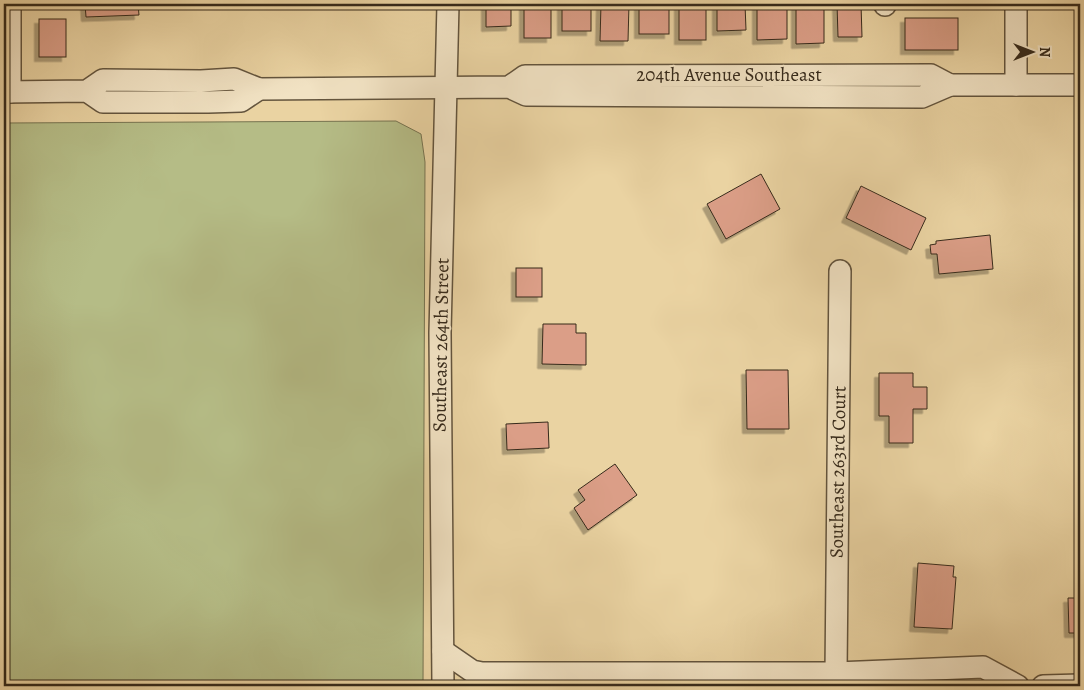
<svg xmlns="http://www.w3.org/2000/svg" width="1084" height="690" viewBox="0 0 1084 690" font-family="Alegreya,serif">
	<defs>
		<filter id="shadow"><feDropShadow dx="-4.5" dy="4.5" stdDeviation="0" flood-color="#0004"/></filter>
	</defs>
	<rect width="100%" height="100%" fill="#ead3a2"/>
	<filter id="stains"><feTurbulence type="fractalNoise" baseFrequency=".004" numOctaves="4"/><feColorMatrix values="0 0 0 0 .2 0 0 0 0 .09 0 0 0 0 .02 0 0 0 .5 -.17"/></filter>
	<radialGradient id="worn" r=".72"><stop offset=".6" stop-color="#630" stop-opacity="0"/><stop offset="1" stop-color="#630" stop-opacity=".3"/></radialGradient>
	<polygon fill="#b5bc86" stroke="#767350" points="396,121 421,134 425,162 423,686 4,686 4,123"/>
	<g fill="#db9e87" stroke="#362a1b" filter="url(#shadow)">
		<polygon points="85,4 138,4 139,15 86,17"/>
		<polygon points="486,4 511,4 511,26 486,27"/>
		<rect x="524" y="4" width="27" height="34"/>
		<rect x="562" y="4" width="29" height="27"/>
		<polygon points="601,4 629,4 628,41 600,41"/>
		<rect x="639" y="4" width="30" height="30"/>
		<rect x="679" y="4" width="27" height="36"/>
		<polygon points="717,4 745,4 746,30 717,31"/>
		<polygon points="757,4 787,4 787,39 757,40"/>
		<polygon points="796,4 824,4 824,43 796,44"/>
		<polygon points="837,4 861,4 862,37 838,37"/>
		<rect x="905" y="18" width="53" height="32"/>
		<rect x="39" y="19" width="27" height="38"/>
		<polygon points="761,174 780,209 726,239 707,204"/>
		<polygon points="861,186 926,218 911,250 846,218"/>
		<polygon points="990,235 993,269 939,274 937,254 931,254 930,245 936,244 936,241"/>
		<rect x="516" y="268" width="26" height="29"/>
		<polygon points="543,324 576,324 576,333 586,333 586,365 542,364"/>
		<polygon points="746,370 788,370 789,429 747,429"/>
		<polygon points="879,373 913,373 913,387 927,387 927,409 913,409 913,443 889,443 889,416 879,416"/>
		<polygon points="548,422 549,448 507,450 506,424"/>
		<polygon points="615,464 637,495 588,530 574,508 585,500 578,490"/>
		<polygon points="918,563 954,566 953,577 956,577 952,629 914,627"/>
		<polygon points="1068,598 1080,598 1080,633 1069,633"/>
	</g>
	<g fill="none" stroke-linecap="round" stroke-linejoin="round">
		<defs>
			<g id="minor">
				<polyline points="885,4 885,5"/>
				<polyline points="1016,4 1016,85"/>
				<polyline points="950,85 1080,85"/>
				<polyline points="259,89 509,87 526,95 922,97 950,85 931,75 525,76 509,87"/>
				<polyline points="4,92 87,91 103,80 201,81 234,79 259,89 241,101 208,102 103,102 87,91"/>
				<polyline points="10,92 10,4"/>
				<polyline points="443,651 472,671 482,673 836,673 983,667 1018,686"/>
				<polyline points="836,673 840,271"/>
				<polyline points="443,686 440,333 448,4"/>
				<polyline points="1043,686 1080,685"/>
			</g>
		</defs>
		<use href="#minor" stroke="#63543d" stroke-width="24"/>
		<polyline stroke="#362a1b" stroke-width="3" stroke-dasharray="1 2.5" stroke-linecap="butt" points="904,5 997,7"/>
		<use href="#minor" stroke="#f1e2c3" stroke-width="21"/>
	</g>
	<g text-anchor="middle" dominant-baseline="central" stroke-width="4" stroke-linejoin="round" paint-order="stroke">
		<g font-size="19" fill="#362a1b" stroke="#f1e2c3">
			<text x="729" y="75">204th Avenue Southeast</text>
			<text transform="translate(441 345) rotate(-89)">Southeast 264th Street</text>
			<text transform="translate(838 472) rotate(-89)">Southeast 263rd Court</text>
		</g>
	</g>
	<rect width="1084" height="690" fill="none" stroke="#ead3a2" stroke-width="20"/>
	<rect x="5" y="5" width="1074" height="680" fill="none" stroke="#362a1b" stroke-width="2.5"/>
	<rect x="10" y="10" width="1064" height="670" fill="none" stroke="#362a1b"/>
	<g transform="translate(1032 52) rotate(90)" stroke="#f1e2c3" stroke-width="4" paint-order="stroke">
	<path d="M0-4L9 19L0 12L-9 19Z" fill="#362a1b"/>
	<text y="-8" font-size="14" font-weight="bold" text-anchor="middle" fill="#362a1b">N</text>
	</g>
	<rect width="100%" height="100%" filter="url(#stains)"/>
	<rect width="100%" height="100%" fill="url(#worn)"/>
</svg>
